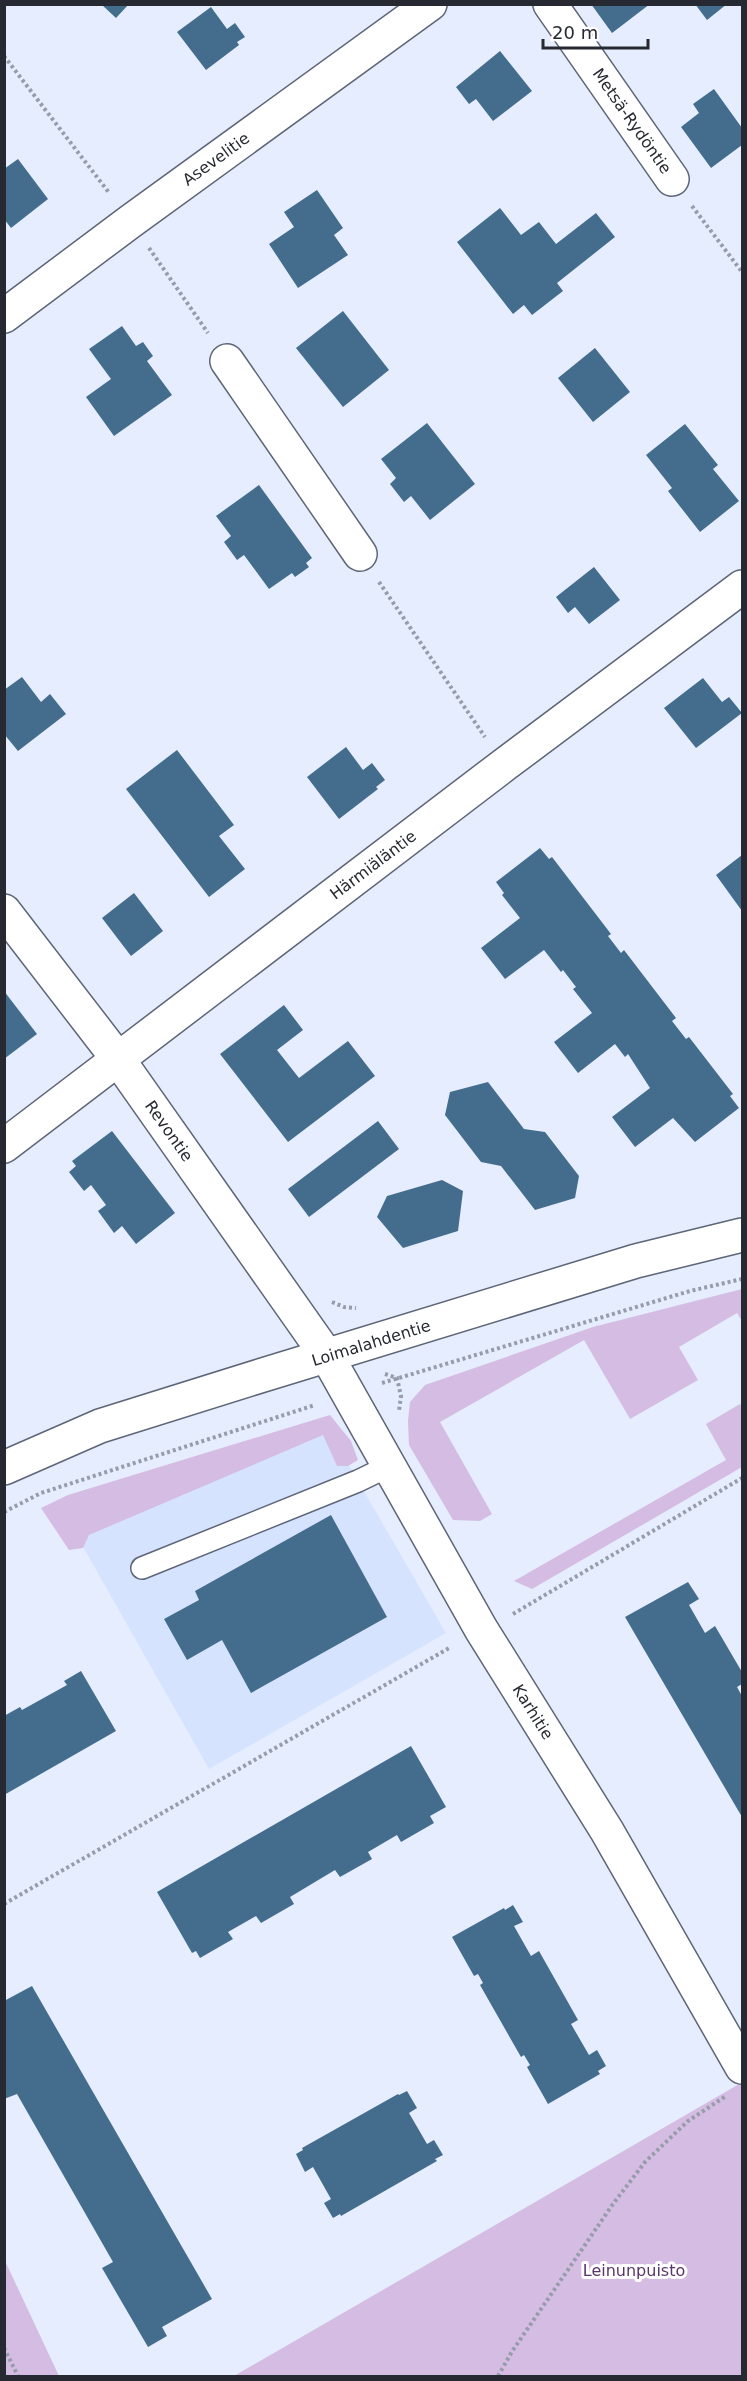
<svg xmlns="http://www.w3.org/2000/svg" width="747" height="2381" viewBox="0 0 747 2381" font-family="'DejaVu Sans',sans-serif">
	<rect width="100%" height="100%" fill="#e5edfe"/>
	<polygon fill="#d6e3ff" points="328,1429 446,1633 209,1769 74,1531"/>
	<g fill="#d5bce3">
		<polygon points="742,1289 742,1321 737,1313 679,1347 698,1380 630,1419 584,1340 440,1422 492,1514 480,1521 453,1520 409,1445 408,1421 410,1402 425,1385 593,1327"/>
		<polygon points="740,1404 742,1408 742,1467 532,1589 514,1581 726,1460 706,1424"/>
		<polygon points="330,1415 351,1441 358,1460 348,1466 337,1466 323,1435 89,1535 83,1548 69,1550 41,1508 68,1495"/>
		<polygon points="742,2082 742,2376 234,2376 734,2087"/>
		<polygon points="4,2263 6,2263 59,2376 5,2376"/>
	</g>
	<g fill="#446d8d">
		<polygon points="101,4 129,4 116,18"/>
		<polygon points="591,4 650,4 612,33"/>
		<polygon points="695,4 727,4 707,20"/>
		<polygon points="211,7 227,29 235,23 245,37 237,42 239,45 206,70 177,32"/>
		<polygon points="500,51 532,91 493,121 476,99 469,104 456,87"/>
		<polygon points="714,89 742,128 742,145 711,168 681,127 699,113 693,104"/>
		<polygon points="18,159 48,199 11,228 4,219 4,169"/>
		<polygon points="317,190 343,228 334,235 348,255 298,288 269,244 294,227 284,212"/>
		<polygon points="500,208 521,235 539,222 556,244 596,213 615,237 557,283 563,291 532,315 524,305 513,314 457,242"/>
		<polygon points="343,311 389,370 343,407 296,348"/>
		<polygon points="122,326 136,346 143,342 153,356 147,361 172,395 114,436 86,397 111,379 89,349"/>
		<polygon points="595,348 630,392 593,422 558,378"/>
		<polygon points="427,423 475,484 430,520 411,496 404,502 390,484 396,478 381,459"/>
		<polygon points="685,424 718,465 713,469 739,501 700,532 668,491 672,488 646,455"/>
		<polygon points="259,485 312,558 306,563 309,567 295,577 292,573 269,589 244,555 237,560 224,542 231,536 216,516"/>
		<polygon points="594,567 620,600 589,624 575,607 568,613 556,597"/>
		<polygon points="22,677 41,702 50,694 66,714 18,751 4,734 4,690"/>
		<polygon points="703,678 722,702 729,697 742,713 696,748 664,708"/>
		<polygon points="346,747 363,770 372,763 385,780 376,787 378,789 339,819 307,777"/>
		<polygon points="177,750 234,825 219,836 245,869 209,897 126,789"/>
		<polygon points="540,848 549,859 552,857 611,934 608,936 621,953 624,950 676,1018 672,1021 686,1039 689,1037 733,1094 730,1096 739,1108 695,1142 673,1118 635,1147 612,1117 650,1088 628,1054 625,1057 615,1044 578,1073 554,1042 592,1013 573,989 576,987 563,970 561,972 544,950 505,979 481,948 520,918 502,895 504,893 496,882"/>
		<polygon points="742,855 742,911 716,875"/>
		<polygon points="134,893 163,931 131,956 102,918"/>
		<polygon points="4,991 37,1034 4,1059"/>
		<polygon points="284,1005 303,1030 277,1050 299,1078 348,1041 375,1076 288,1142 220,1054"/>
		<polygon points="488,1082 524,1129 545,1132 579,1176 575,1198 535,1210 501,1166 481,1162 445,1115 450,1092"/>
		<polygon points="378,1121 399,1149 309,1217 288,1189"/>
		<polygon points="112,1131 175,1213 136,1244 122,1226 114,1233 98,1211 106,1205 91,1185 84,1191 69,1172 76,1166 72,1161"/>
		<polygon points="442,1180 463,1191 458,1231 403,1248 377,1217 387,1196"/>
		<polygon points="331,1515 387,1617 251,1693 222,1640 187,1660 164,1619 199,1600 195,1591"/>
		<polygon points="688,1582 699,1599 689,1605 705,1633 715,1626 742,1672 742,1684 737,1687 742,1696 742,1817 625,1617"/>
		<polygon points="81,1671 116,1731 4,1795 4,1716 20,1707 22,1710 67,1685 64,1681"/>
		<polygon points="411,1746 446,1807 430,1816 434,1823 401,1842 397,1835 368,1852 372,1859 340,1877 335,1870 290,1897 294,1904 261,1923 256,1916 228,1932 233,1939 200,1958 196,1951 192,1953 157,1892"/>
		<polygon points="513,1905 523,1922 514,1926 531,1956 539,1951 578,2020 571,2024 589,2055 597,2050 606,2066 598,2071 600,2074 548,2104 527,2067 530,2065 524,2055 521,2057 480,1985 483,1983 478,1974 474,1976 452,1937 504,1908 505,1910"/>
		<polygon points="32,1986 212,2299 162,2327 167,2336 148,2347 102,2268 113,2262 17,2094 4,2099 4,2001"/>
		<polygon points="407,2091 417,2108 409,2113 427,2144 434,2140 443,2155 435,2159 437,2161 341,2216 340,2214 333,2218 324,2203 331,2199 313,2167 305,2172 296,2154 303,2150 302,2148 398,2094 399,2095"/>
	</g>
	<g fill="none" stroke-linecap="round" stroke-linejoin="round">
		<defs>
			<polyline id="lane" points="142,1568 358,1481 389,1466"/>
			<g id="street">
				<polyline points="550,4 672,179"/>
				<polyline points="4,316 131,221 430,4"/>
				<polyline points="227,361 360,554"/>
				<polyline points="4,911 118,1059 327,1356 481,1629 607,1831 742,2067"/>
				<polyline points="4,1146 504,765 742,587"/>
			</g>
			<polyline id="secondary" points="4,1468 100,1426 263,1375 636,1261 742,1235"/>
		</defs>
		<use href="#lane" stroke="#5d6577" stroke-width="24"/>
		<use href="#street" stroke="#5d6577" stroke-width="36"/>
		<use href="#secondary" stroke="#5d6577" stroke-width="36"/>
		<g stroke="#969ca9" stroke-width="4" stroke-dasharray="3 3" stroke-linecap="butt">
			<polyline points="4,56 110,194"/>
			<polyline points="692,206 742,272"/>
			<polyline points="149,248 208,333"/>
			<polyline points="379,582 485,737"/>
			<polyline points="332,1302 344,1307 356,1308"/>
			<polyline points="385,1374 397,1378 401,1396 399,1411"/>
			<polyline points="382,1383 690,1291 742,1279"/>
			<polyline points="4,1512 41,1493 315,1405"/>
			<polyline points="513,1614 742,1478"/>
			<polyline points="4,1904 451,1647"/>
			<polyline points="4,2348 18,2376"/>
			<polyline points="498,2376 513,2350 613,2204 645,2162 688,2121 726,2096"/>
		</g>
		<use href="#lane" stroke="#fff" stroke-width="21"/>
		<use href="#street" stroke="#fff" stroke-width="33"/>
		<use href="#secondary" stroke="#fff" stroke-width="33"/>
	</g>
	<g text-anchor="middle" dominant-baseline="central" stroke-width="6" stroke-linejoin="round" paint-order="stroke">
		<g font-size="16" fill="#262931" stroke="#fff">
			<text transform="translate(632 121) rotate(55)">Metsä-Rydöntie</text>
			<text transform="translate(216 159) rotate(-36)">Asevelitie</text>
			<text transform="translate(373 865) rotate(-37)">Härmiäläntie</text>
			<text transform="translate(169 1131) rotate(55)">Revontie</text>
			<text transform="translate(371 1343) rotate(-17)">Loimalahdentie</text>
			<text transform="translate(533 1712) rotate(58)">Karhitie</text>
		</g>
		<g font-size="16" fill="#5a356d" stroke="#fff">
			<text x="634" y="2270">Leinunpuisto</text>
		</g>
	</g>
	<rect width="747" height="2381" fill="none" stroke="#262931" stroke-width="12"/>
	<path d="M543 39v9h105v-9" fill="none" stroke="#262931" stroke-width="3"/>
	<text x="552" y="39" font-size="18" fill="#262931" stroke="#ffffff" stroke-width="4.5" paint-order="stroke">20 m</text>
</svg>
